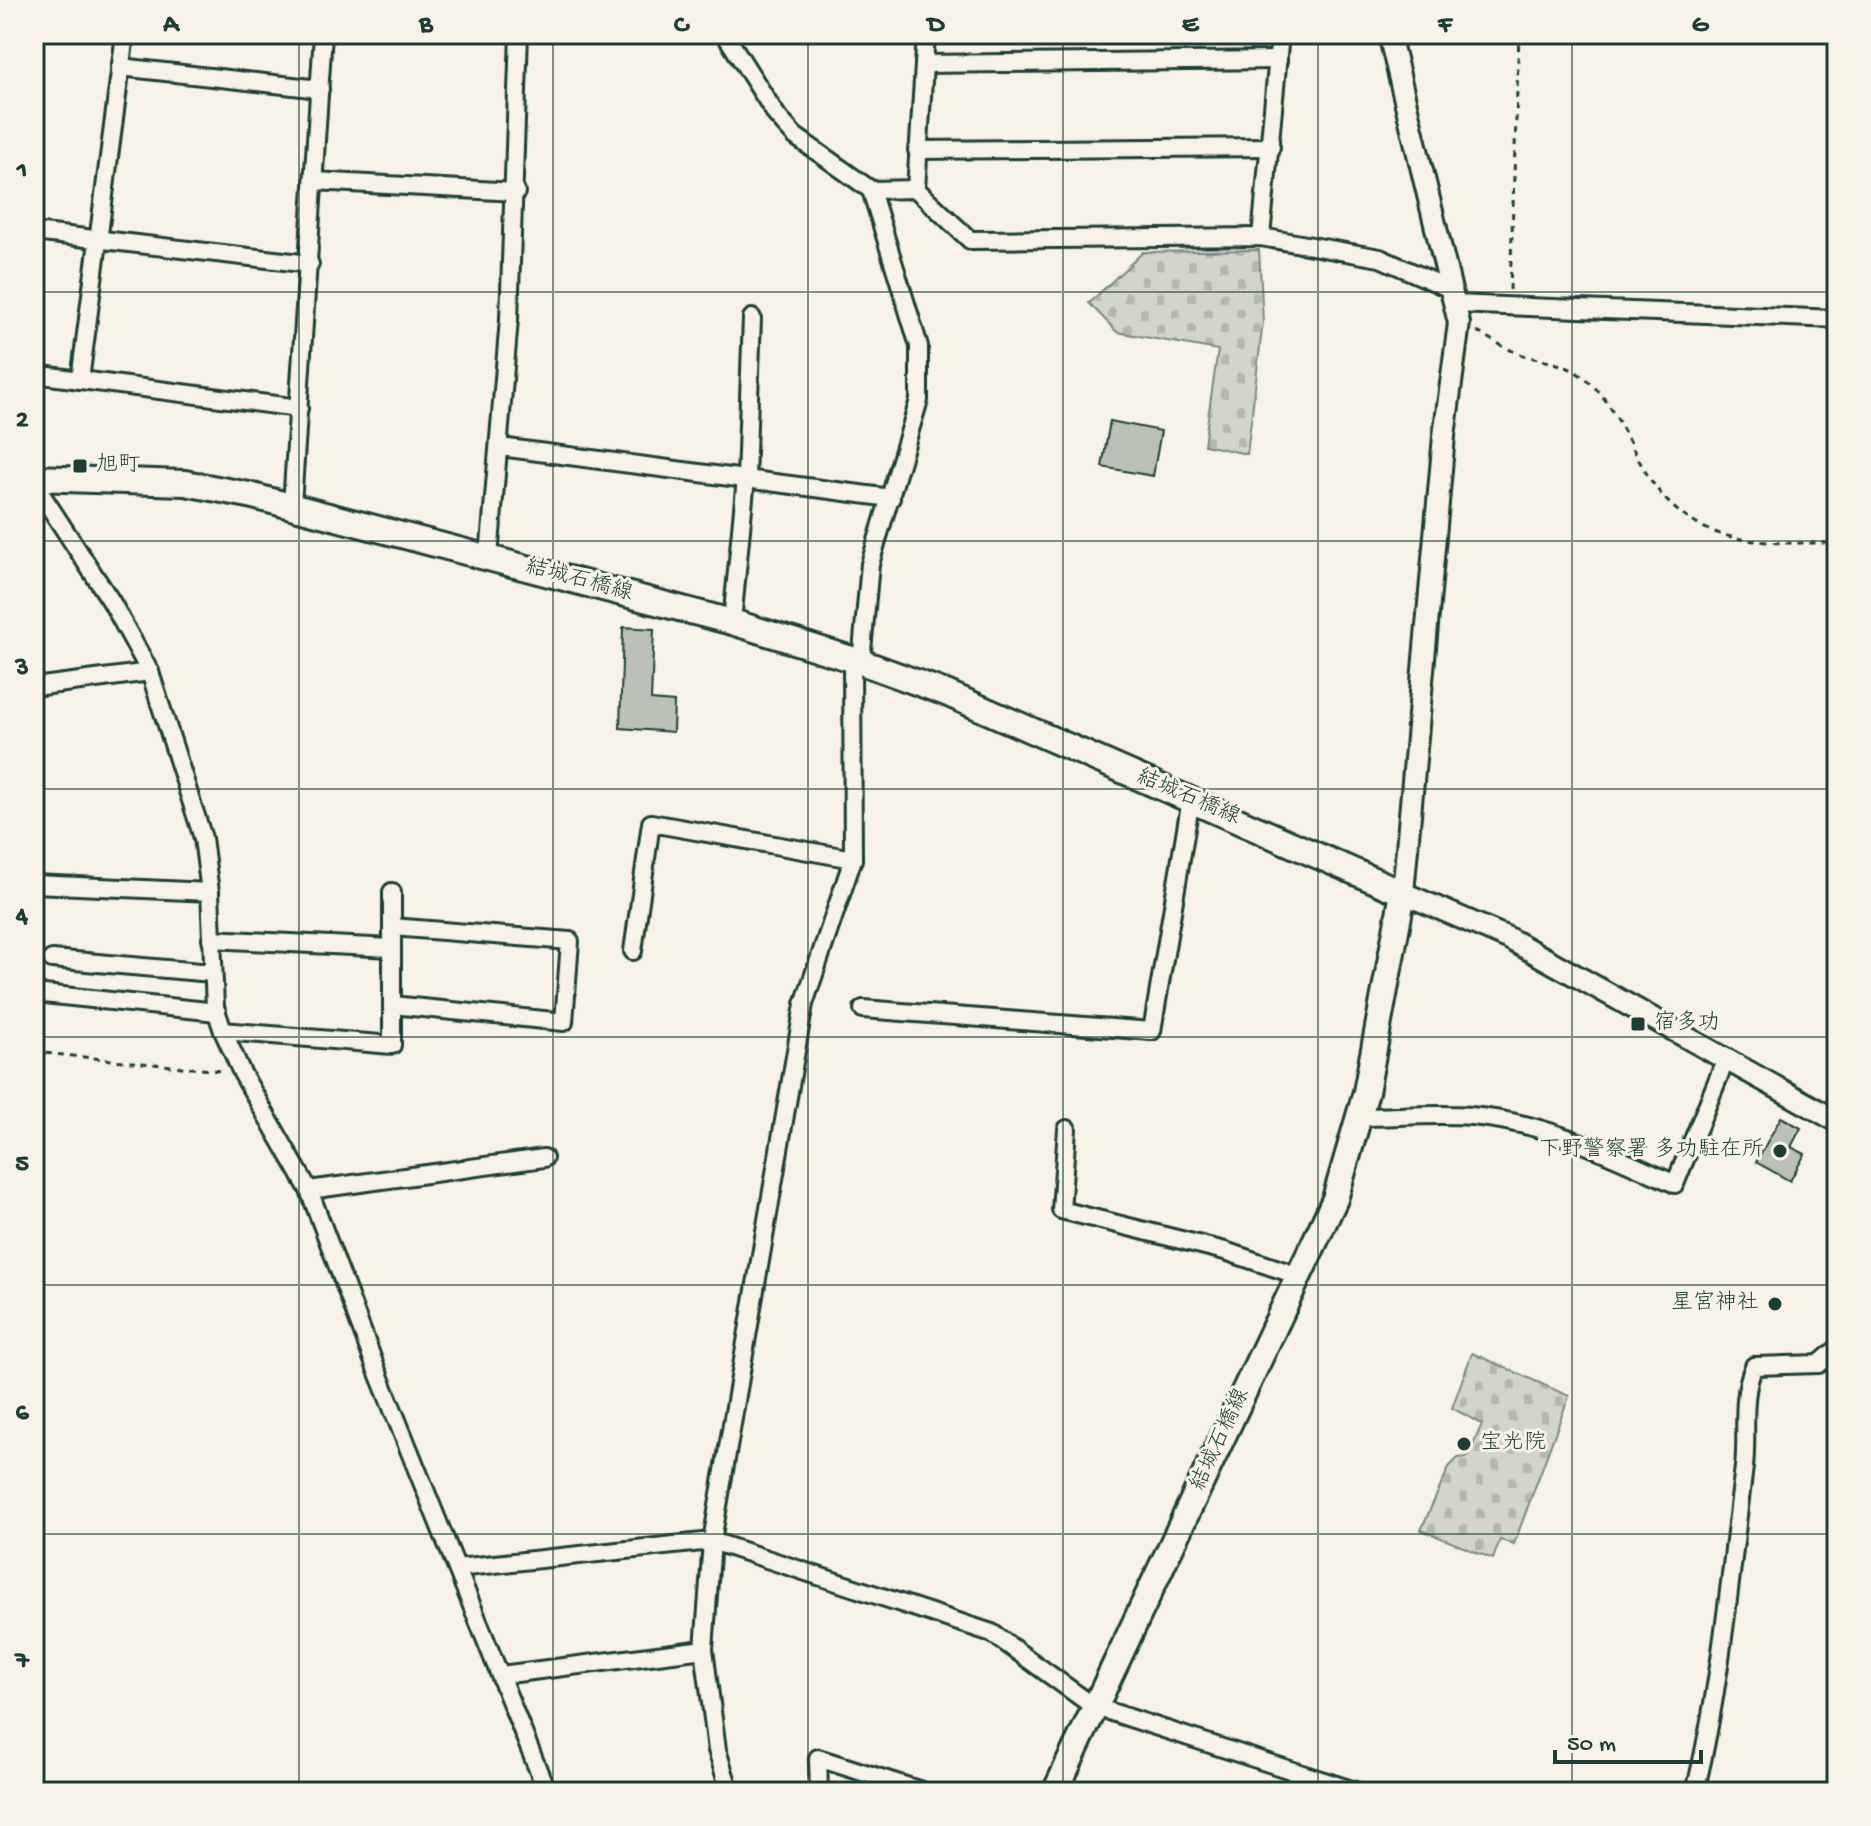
<svg xmlns="http://www.w3.org/2000/svg" width="1871" height="1826" viewBox="0 0 1871 1826" font-family="'Gochi Hand','Klee One',sans-serif">
	<defs>
		<pattern id="cemetery-stones" width="16" height="16" patternUnits="userSpaceOnUse" patternTransform="scale(2)"><rect width="16" height="16" fill="#d3d5ca"/><path d="M2 7V4a2 2 0 0 1 4 0v3zM10 15v-3a2 2 0 0 1 4 0v3z" fill="#b5b8ae"/></pattern>
	</defs>
	<rect width="100%" height="100%" fill="#f7f3e8"/>
	<filter id="ink" filterUnits="userSpaceOnUse"><feTurbulence type="fractalNoise" baseFrequency=".0125" numOctaves="2"/><feDisplacementMap in="SourceGraphic" scale="16" xChannelSelector="R" yChannelSelector="G"/><feConvolveMatrix kernelMatrix="1 2 1 2 8 2 1 2 1" color-interpolation-filters="sRGB"/></filter>
	<g filter="url(#ink)">
		<g fill="url(#cemetery-stones)" stroke="#79897f" stroke-width="2">
			<polygon points="1259,250 1263,321 1247,454 1204,445 1218,350 1117,332 1089,303 1143,252"/>
			<polygon points="1472,1353 1569,1396 1514,1544 1500,1540 1493,1559 1421,1530 1449,1467 1458,1458 1468,1457 1482,1424 1452,1408"/>
		</g>
		<g fill="#bbc1b6" stroke="#1f3d34" stroke-width="2">
			<polygon points="1110,421 1161,431 1153,476 1102,467"/>
			<polygon points="623,627 654,629 651,700 674,702 673,732 620,728"/>
			<polygon points="1781,1117 1801,1128 1791,1147 1805,1154 1790,1181 1756,1162"/>
		</g>
		<g fill="none" stroke-linecap="round" stroke-linejoin="round">
			<defs>
				<g id="minor">
					<polyline points="725,34 777,116 795,136 871,190 919,346 919,400 870,564 861,662"/>
					<polyline points="926,34 916,189 970,240 1261,237 1380,258 1448,288"/>
					<polyline points="924,64 1278,60"/>
					<polyline points="120,67 320,89"/>
					<polyline points="917,150 1271,147"/>
					<polyline points="314,181 516,192"/>
					<polyline points="871,190 916,189"/>
					<polyline points="34,232 310,264"/>
					<polyline points="1261,237 1280,34"/>
					<polyline points="1454,304 1837,319"/>
					<polyline points="34,374 299,408"/>
					<polyline points="80,380 125,34"/>
					<polyline points="500,447 891,498"/>
					<polyline points="34,483 111,601 150,672 203,838 210,892 215,1007 223,1031 242,1073 309,1190 376,1368 547,1792"/>
					<polyline points="292,505 323,34"/>
					<polyline points="489,557 509,319 519,34"/>
					<polyline points="732,622 746,478 752,318"/>
					<polyline points="34,687 150,672"/>
					<polyline points="34,884 210,892"/>
					<polyline points="392,927 570,941 564,1022 392,1005"/>
					<polyline points="211,939 392,948"/>
					<polyline points="633,951 651,823 853,859"/>
					<polyline points="52,959 212,973"/>
					<polyline points="34,993 217,1012"/>
					<polyline points="863,1009 1152,1031 1191,799"/>
					<polyline points="223,1031 392,1045 392,892"/>
					<path d="M1359 1117C1396 1117 1434 1113 1471 1116 1544 1122 1609 1154 1675 1184L1726 1059"/>
					<polyline points="1067,1129 1061,1210 1225,1251 1299,1276"/>
					<polyline points="309,1190 544,1158"/>
					<polyline points="457,1568 712,1541 992,1633 1093,1706 1358,1792"/>
					<polyline points="501,1675 704,1649"/>
					<polyline points="730,1792 717,1750 704,1649 712,1541 804,1004 853,859 852,659"/>
					<polyline points="819,1792 818,1758 925,1792"/>
					<path d="M1695 1792C1721 1685 1730 1576 1744 1467 1748 1432 1740 1399 1754 1366L1819 1364 1837 1349"/>
				</g>
				<polyline id="tertiary" points="1389,34 1459,323 1444,436 1403,893 1508,938 1837,1121"/>
				<polyline id="secondary" points="34,478 185,483 249,495 732,622 861,662 946,693 1403,893 1366,1092 1335,1199 1055,1792"/>
			</defs>
			<use href="#minor" stroke="#1f3d34" stroke-width="22"/>
			<use href="#tertiary" stroke="#1f3d34" stroke-width="26"/>
			<use href="#secondary" stroke="#1f3d34" stroke-width="30"/>
			<g stroke="#1f3d34" stroke-width="3" stroke-dasharray="6 6" stroke-linecap="butt">
				<polyline points="1510,290 1519,34"/>
				<path d="M1477 332C1493 340 1510 352 1527 356 1552 364 1566 362 1588 381 1617 407 1627 442 1647 474 1692 549 1760 543 1837 543"/>
				<polyline points="34,1052 221,1071"/>
			</g>
			<use href="#minor" stroke="#f7f3e8" stroke-width="16"/>
			<use href="#tertiary" stroke="#f7f3e8" stroke-width="20"/>
			<use href="#secondary" stroke="#f7f3e8" stroke-width="24"/>
		</g>
	</g>
	<path fill="none" stroke="#1f3d34" stroke-width="2" stroke-opacity="0.55" d="M299 34V1792M553 34V1792M808 34V1792M1063 34V1792M1318 34V1792M1572 34V1792M34 292H1837M34 541H1837M34 789H1837M34 1037H1837M34 1285H1837M34 1534H1837"/>
	<g fill="#1f3d34" stroke="#f7f3e8" stroke-width="3">
		<rect x="72" y="458" width="16" height="16" rx="4"/>
		<rect x="1630" y="1016" width="16" height="16" rx="4"/>
		<circle cx="1780" cy="1151" r="8"/>
		<circle cx="1775" cy="1304" r="8"/>
		<circle cx="1464" cy="1444" r="8"/>
	</g>
	<g text-anchor="middle" dominant-baseline="central" stroke-width="6" stroke-linejoin="round" paint-order="stroke">
		<g font-size="22" fill="#1f3d34" stroke="#f7f3e8" text-anchor="start">
			<text x="96" y="466">旭町</text>
			<text x="1654" y="1024">宿多功</text>
			<text x="1764" y="1151" text-anchor="end">下野警察署 多功駐在所</text>
			<text x="1759" y="1304" text-anchor="end">星宮神社</text>
			<text x="1480" y="1444">宝光院</text>
		</g>
		<g font-size="22" fill="#1f3d34" stroke="#f7f3e8">
			<text transform="translate(579 581) rotate(15)">結城石橋線</text>
			<text transform="translate(1188 798) rotate(23)">結城石橋線</text>
			<text transform="translate(1221 1440) rotate(-65)">結城石橋線</text>
		</g>
	</g>
	<rect width="1871" height="1826" fill="none" stroke="#f7f3e8" stroke-width="88"/>
	<path d="M1555 1750v12h146v-12" fill="none" stroke="#1f3d34" stroke-width="4"/>
	<text x="1567" y="1750" font-size="24" fill="#1f3d34" stroke="#f7f3e8" stroke-width="6" paint-order="stroke">50 m</text>
	<rect x="44" y="44" width="1783" height="1738" fill="none" stroke="#1f3d34" stroke-width="3"/>
	<g font-size="26" text-anchor="middle" font-weight="bold" fill="#1f3d34">
		<text x="171" y="31">A</text>
		<text x="426" y="31">B</text>
		<text x="681" y="31">C</text>
		<text x="936" y="31">D</text>
		<text x="1190" y="31">E</text>
		<text x="1445" y="31">F</text>
		<text x="1700" y="31">G</text>
		<text x="22" y="177">1</text>
		<text x="22" y="426">2</text>
		<text x="22" y="674">3</text>
		<text x="22" y="922">4</text>
		<text x="22" y="1170">5</text>
		<text x="22" y="1419">6</text>
		<text x="22" y="1667">7</text>
	</g>
</svg>
